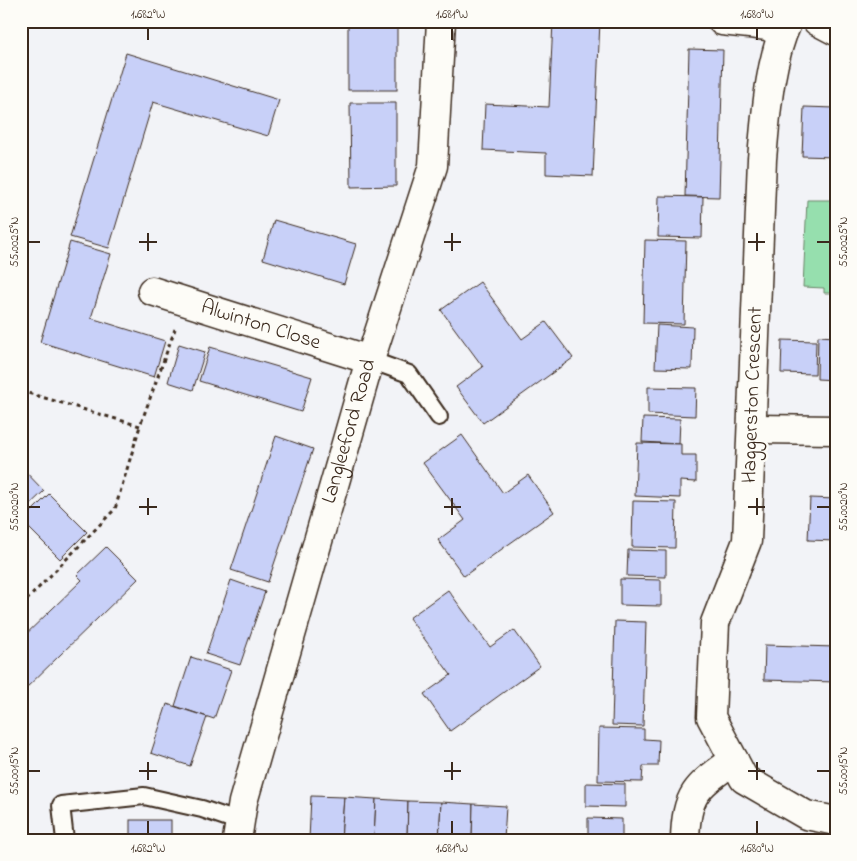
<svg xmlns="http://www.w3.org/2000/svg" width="857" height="861" viewBox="0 0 857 861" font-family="'Indie Flower',sans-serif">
	<rect width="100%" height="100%" fill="#f2f3f7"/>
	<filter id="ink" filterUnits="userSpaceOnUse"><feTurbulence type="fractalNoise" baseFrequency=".02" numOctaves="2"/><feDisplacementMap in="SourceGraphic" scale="10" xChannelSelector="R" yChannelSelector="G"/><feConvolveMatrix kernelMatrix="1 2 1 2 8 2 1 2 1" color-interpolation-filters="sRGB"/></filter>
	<g filter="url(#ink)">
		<polygon fill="#96dfae" stroke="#688466" points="807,200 836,200 836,293 824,293 824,288 803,287"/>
		<g fill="#c8d0f8" stroke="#3b2a1e">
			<rect x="348" y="21" width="49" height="69"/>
			<polygon points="553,21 600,21 593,176 546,174 546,153 483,150 485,104 549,107"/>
			<polygon points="689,49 723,50 719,197 685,196"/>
			<polygon points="126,53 279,100 268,136 153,102 109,248 70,237"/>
			<polygon points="350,103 396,103 396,186 351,187"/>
			<polygon points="804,107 835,108 836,157 802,156"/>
			<polygon points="659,196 703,197 702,238 658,237"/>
			<polygon points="274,220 356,244 344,284 263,259"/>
			<polygon points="645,240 686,241 684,324 643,323"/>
			<polygon points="70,242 111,254 91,318 165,341 154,377 40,342"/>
			<polygon points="480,282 522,339 546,322 573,358 483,423 456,387 483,367 441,310"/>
			<polygon points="657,325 693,327 692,369 655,368"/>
			<polygon points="818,336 836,337 836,380 817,379"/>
			<polygon points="782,340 816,341 815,374 781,373"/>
			<polygon points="179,344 205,352 193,390 168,382"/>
			<polygon points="210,347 312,377 301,412 199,381"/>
			<polygon points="648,387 696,388 695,416 648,414"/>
			<polygon points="643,418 680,419 679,444 642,442"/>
			<polygon points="462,435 503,493 528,475 554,512 464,576 438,540 465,520 423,463"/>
			<polygon points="276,436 313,449 268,582 231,570"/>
			<polygon points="637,443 681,444 681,455 696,455 696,482 680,481 680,498 635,496"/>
			<polygon points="21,467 44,491 21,513"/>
			<polygon points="49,494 87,532 60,559 22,521"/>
			<polygon points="810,498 836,499 836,541 808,540"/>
			<polygon points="633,501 676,502 675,548 632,547"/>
			<polygon points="106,547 138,579 21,693 21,639 82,580 77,575"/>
			<polygon points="628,550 666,551 666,577 627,576"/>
			<polygon points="620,579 661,580 661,606 620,605"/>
			<polygon points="231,580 265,592 240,665 206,654"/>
			<polygon points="448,590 490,647 514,630 540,666 450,731 424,694 451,675 409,618"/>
			<polygon points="615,621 646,622 643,726 612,725"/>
			<polygon points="765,645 836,647 836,682 764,680"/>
			<polygon points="191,657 231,670 214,719 175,706"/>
			<polygon points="167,704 207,717 190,766 151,753"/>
			<polygon points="599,728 644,729 644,739 659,740 658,766 643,766 642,782 598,781"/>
			<polygon points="586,783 625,784 625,807 586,806"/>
			<polygon points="311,796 344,797 341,840 309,840"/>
			<polygon points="344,797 376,799 374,840 341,840"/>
			<polygon points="376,799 408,801 407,840 374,840"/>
			<polygon points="408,801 441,802 439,840 407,840"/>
			<polygon points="441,802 473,804 472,840 439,840"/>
			<polygon points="473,804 506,806 504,840 472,840"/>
			<polygon points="588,818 622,819 622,840 588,840"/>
			<rect x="130" y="820" width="41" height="20"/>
		</g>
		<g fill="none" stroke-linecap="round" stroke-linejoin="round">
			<defs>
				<g id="lane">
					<polyline points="370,360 409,374 439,417"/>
					<polyline points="65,840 61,805 144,796 202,809 240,822"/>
				</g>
				<g id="street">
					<polyline points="722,21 768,26 782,34"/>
					<path d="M788 21C769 61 766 115 762 159L747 541 715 623 711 717 744 779 806 815 836 821"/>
					<polyline points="817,21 836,31"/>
					<path id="s1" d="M152 291 370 360"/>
					<polyline points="753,429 836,430"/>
					<path id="s2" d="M237 840 243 802 370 360 433 166 441 21"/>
					<path d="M685 840C686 792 698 786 734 760"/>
				</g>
			</defs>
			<use href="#lane" stroke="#3b2a1e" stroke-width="20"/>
			<use href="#street" stroke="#3b2a1e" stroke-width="31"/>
			<g stroke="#3b2a1e" stroke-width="3" stroke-dasharray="4 4" stroke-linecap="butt">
				<polyline points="21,391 140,426 175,329"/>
				<polyline points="21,606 115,509 140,426"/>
			</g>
			<use href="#lane" stroke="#fdfcf7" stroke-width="16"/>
			<use href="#street" stroke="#fdfcf7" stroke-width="28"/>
		</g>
	</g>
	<path fill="none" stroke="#3b2a1e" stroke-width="2" d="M148 28V40M452 28V40M757 28V40M148 233V251M452 233V251M757 233V251M28 242H40M139 242H157M444 242H461M748 242H765M817 242H830M148 498V515M452 498V515M757 498V515M28 507H40M139 507H157M444 507H461M748 507H765M817 507H830M148 762V780M452 762V780M757 762V780M28 771H40M139 771H157M444 771H461M748 771H765M817 771H830M148 821V834M452 821V834M757 821V834"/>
	<g text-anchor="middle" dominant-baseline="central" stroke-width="5" stroke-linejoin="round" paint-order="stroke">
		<g font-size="21" fill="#3b2a1e" stroke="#fdfcf7">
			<text stroke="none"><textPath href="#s1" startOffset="114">Alwinton Close</textPath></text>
			<text transform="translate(753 395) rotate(-88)">Haggerston Crescent</text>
			<text stroke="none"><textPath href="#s2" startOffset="424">Langleeford Road</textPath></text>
		</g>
	</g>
	<rect width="857" height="861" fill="none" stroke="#fdfcf7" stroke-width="55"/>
	<rect x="28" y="28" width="802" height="806" fill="none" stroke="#3b2a1e" stroke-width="2"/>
	<g font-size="12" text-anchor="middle" fill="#3b2a1e">
		<text x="148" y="18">1.682°W</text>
		<text x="452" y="18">1.681°W</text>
		<text x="757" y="18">1.680°W</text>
		<text transform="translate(14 242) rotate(-90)" y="4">55.0025°N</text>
		<text transform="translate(843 242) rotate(-90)" y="4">55.0025°N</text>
		<text transform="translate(14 507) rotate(-90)" y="4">55.0020°N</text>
		<text transform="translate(843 507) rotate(-90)" y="4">55.0020°N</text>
		<text transform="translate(14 771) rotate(-90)" y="4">55.0015°N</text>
		<text transform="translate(843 771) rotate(-90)" y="4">55.0015°N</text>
		<text x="148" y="852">1.682°W</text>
		<text x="452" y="852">1.681°W</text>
		<text x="757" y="852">1.680°W</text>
	</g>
</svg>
